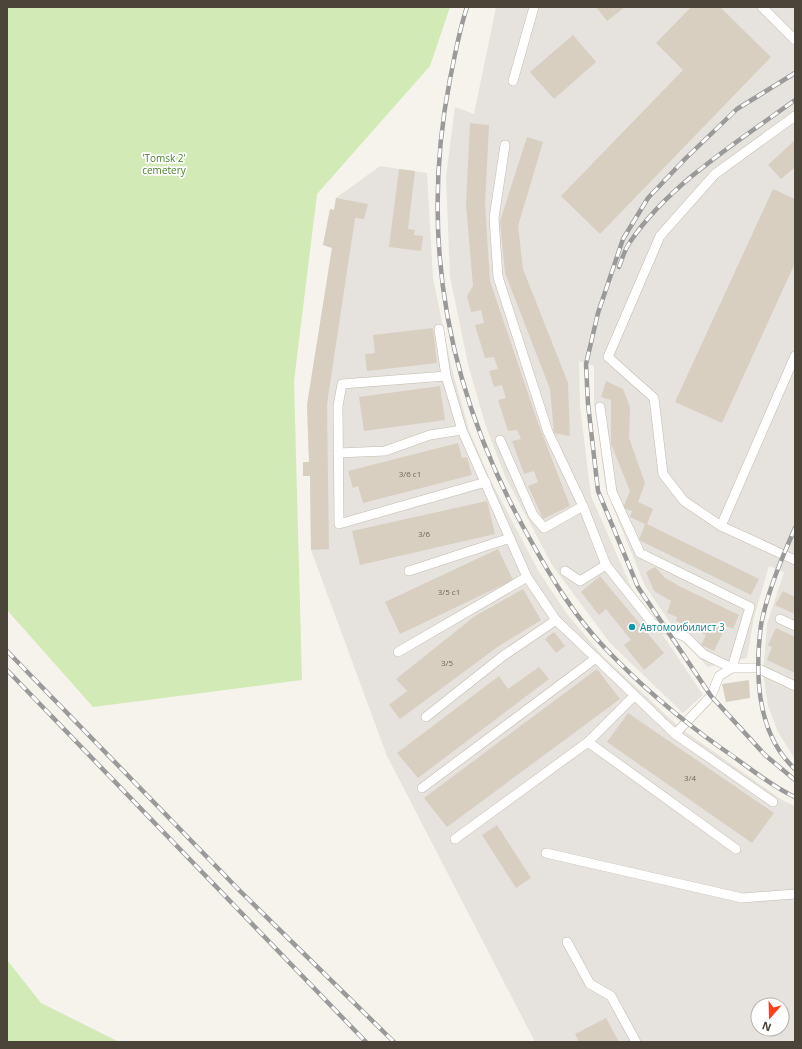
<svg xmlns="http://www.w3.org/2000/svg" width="802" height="1049" viewBox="0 0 802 1049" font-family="'Open Sans',sans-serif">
	<rect width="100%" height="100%" fill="#f6f3ec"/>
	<g fill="#e6e2dd" fill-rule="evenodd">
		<polygon points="496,7 795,7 795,759 778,732 768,706 763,672 767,624 784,572 769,566 754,617 747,658 708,667 684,643 645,586 606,490 594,403 594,366 579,361 580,406 591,496 632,589 703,695 683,713 610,643 552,565 505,476 486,427 468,364 450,277 446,177 455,107 474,114"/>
		<path d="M380 166 427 173 433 278 451 366 469 430 490 479 539 572 567 614 601 654 679 727 782 800 795 806V1042H535L387 756 311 550 310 476H303V462H309L307 405 332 248 323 245 330 209 334 210 336 198ZM758 1005H782V1029H758Z"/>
	</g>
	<g fill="#d2eab5">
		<polygon points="7,7 450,7 430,66 317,194 294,381 302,680 93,707 7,610"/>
		<polygon points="7,960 41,1003 119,1042 7,1042"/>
	</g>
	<g fill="#d8cfc1">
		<polygon points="596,7 625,7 607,21"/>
		<polygon points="691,7 720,7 771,57 600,234 561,196 683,70 656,43"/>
		<polygon points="573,35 596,62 554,99 530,72"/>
		<polygon points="470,123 489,125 485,203 490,281 538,423 570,506 543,519 528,486 538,482 534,471 524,474 512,441 521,439 517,430 508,431 498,400 506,398 502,385 494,387 489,371 498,369 494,357 485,358 475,325 484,323 481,310 471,312 467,296 473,286 466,204"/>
		<polygon points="527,137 543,142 518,226 523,269 568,383 570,436 554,433 550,389 505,273 500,221"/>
		<polygon points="795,140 795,169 794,168 781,179 768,165"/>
		<polygon points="399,169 415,171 408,229 415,230 414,235 423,236 421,251 389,247"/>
		<polygon points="773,189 795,199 795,263 722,423 675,402"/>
		<polygon points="336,198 368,204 364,219 355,218 327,404 329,549 311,550 310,476 303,476 303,462 309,462 307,405 332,248 323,245 330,209 334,210"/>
		<polygon points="433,328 437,363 367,371 365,354 375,353 373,335"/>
		<polygon points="606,381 623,389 630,407 629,438 645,483 638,502 653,509 647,524 759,579 751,595 639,540 645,524 630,517 632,511 623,508 630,491 611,444 611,400 601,397"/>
		<polygon points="440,386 445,420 364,431 359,397"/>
		<polygon points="458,443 462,458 467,457 472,475 363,503 358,486 353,488 348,471"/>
		<polygon points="487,501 495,534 360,565 352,531"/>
		<polygon points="498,549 513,580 400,634 385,602"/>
		<polygon points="655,567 665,578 681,587 739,615 733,629 726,626 714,651 701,645 706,635 676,621 677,617 667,613 671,601 654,591 646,572"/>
		<polygon points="600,576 664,653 644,670 624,645 631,640 606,609 599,615 581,592"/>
		<polygon points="523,589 541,620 499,646 400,719 389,705 407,691 396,679 475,616"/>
		<polygon points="783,591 795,597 795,614 775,605"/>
		<polygon points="776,628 795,637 795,673 767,660 772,647 768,645"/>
		<polygon points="554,632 565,646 556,653 545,639"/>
		<polygon points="539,667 549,679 418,778 397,753 499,676 508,689"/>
		<polygon points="597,669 620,699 447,827 424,798"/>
		<polygon points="749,680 750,698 726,702 722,684"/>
		<polygon points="628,713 774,813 752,843 607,742"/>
		<polygon points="497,825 531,878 516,888 482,835"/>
		<polygon points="606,1018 619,1042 579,1042 575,1034"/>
	</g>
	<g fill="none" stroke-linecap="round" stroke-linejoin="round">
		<defs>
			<g id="service">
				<polyline points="762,7 795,40"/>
				<polyline points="513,81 534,7"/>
				<polyline points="795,116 715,174 660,236 608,357 654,398 663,474 684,501 721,526 795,356"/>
				<polyline points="505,145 494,218 498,277 548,432 583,506 606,565 653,624 686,637 703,654 732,668 750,607 640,553 612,492 600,407"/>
				<polyline points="439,329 446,376 462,430 527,577 556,620 675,734 711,696 719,676 732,668 757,668 795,686"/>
				<polyline points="446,376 342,384 338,406 339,524 486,482"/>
				<polyline points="500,440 533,515 544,528 583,506"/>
				<polyline points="338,453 385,451 430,435 462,430"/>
				<polyline points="721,526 795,560"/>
				<polyline points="409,571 510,538"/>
				<polyline points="565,571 580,581 606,565"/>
				<polyline points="780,619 795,626"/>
				<polyline points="398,652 527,577"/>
				<polyline points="426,717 503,656 556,620"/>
				<polyline points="675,734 773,802"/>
				<polyline points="588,742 736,849"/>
				<polyline points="422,788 596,658"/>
				<polyline points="455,839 588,742 634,696"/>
				<polyline points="546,853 742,898 795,894"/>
				<polyline points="567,942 590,984 611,996 636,1042"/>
			</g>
		</defs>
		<use href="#service" stroke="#c2bbae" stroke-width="10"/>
		<use href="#service" stroke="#fff" stroke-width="9"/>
		<defs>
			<g id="rail">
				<path d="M467 7C459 31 455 55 450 79 418 243 449 397 531 541 552 579 575 617 605 648 640 685 680 719 721 748 745 764 769 785 795 797"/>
				<polyline points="795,73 737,109 685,159 648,198 623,239 598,313 586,364 588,404 598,491 638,587 711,696 765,755 795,780"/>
				<path d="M619 267C622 259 625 249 630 242 670 183 739 141 795 100"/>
				<path d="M795 528C782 558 769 588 762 620 760 628 760 637 759 645 756 688 761 738 795 769"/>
				<polyline points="7,651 240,891 394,1042"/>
				<polyline points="7,670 366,1042"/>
			</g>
		</defs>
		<use href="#rail" stroke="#9a9a9a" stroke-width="4.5"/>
		<use href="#rail" stroke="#fff" stroke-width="3" stroke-dasharray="9" stroke-linecap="butt"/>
	</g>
	<circle fill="#0f9aa8" stroke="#fff" stroke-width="1.5" cx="632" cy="627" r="4"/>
	<g text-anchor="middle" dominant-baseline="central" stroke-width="3.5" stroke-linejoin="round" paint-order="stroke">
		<g font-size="8" fill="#6e675b">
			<text x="410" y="473">3/6 с1</text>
			<text x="424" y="533">3/6</text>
			<text x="449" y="591">3/5 с1</text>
			<text x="447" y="662">3/5</text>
			<text x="690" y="777">3/4</text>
		</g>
		<g font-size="10" fill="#4a7f2a" stroke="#fff">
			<text x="164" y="158">'Tomsk 2'<tspan x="164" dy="12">cemetery</tspan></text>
		</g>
		<g font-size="10" fill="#0d838f" stroke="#fff" text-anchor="start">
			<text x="640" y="627">Автомоибилист 3</text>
		</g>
	</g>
	<rect width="802" height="1049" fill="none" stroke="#4b4439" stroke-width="16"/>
	<g transform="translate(770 1017) rotate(200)"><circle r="19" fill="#ffffff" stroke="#b7b4b0"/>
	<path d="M0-3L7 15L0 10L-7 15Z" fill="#fc3f1d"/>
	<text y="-6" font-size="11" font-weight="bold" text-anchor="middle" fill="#4b4439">N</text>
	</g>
</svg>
